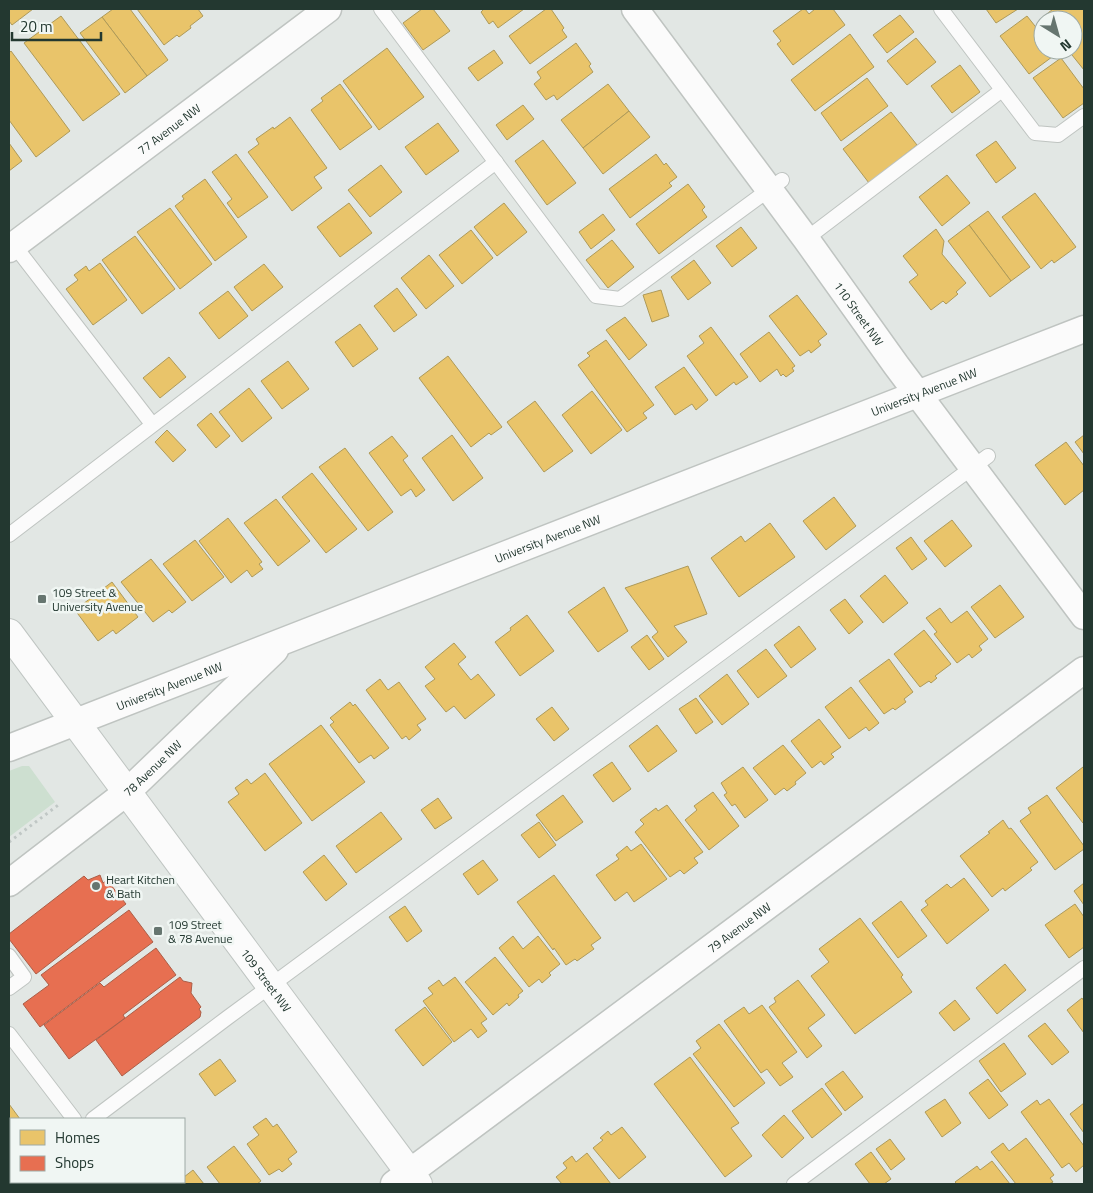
<svg xmlns="http://www.w3.org/2000/svg" width="1093" height="1193" viewBox="0 0 1093 1193" font-family="'Titillium Web',sans-serif">
	<rect width="100%" height="100%" fill="#e2e7e4"/>
	<polygon fill="#cddfd0" points="22,766 29,766 55,802 9,837 9,771"/>
	<g fill="#e9c46a" stroke="#ae9a59">
		<polygon points="9,9 33,9 12,25 9,21"/>
		<polygon points="113,9 130,9 168,60 147,76 102,17"/>
		<polygon points="137,9 198,9 203,16 190,26 191,28 179,37 177,35 164,45"/>
		<polygon points="422,9 433,9 450,31 423,50 403,23"/>
		<polygon points="484,9 524,9 498,28 493,21 489,24 481,12"/>
		<polygon points="546,9 551,9 564,28 562,30 567,37 530,64 509,36"/>
		<polygon points="803,9 805,9 809,14 815,9 833,9 845,25 793,65 777,44 781,41 773,31"/>
		<polygon points="986,9 1018,9 996,23"/>
		<polygon points="1053,9 1084,9 1084,70 1068,50 1073,50 1073,20 1045,20 1043,17"/>
		<polygon points="900,15 914,32 887,53 873,35"/>
		<polygon points="61,16 120,94 83,121 24,43"/>
		<polygon points="1027,16 1043,36 1043,50 1053,50 1056,54 1029,74 1000,36"/>
		<polygon points="102,17 147,76 125,93 80,33"/>
		<polygon points="850,34 874,67 815,111 791,80"/>
		<polygon points="916,38 936,62 907,85 887,61"/>
		<polygon points="576,43 591,64 589,66 593,72 557,100 554,95 546,100 534,84 541,78 537,72"/>
		<polygon points="387,48 424,97 379,130 343,81"/>
		<polygon points="494,50 503,63 478,81 468,68"/>
		<polygon points="11,51 70,131 36,157 9,120 9,53"/>
		<polygon points="1061,58 1084,89 1084,103 1063,118 1033,78"/>
		<polygon points="960,65 980,92 952,113 931,86"/>
		<polygon points="867,78 888,106 841,141 821,113"/>
		<polygon points="340,84 372,127 340,150 311,110 323,101 321,98"/>
		<polygon points="608,84 629,111 583,148 561,120"/>
		<polygon points="523,105 534,119 507,140 496,125"/>
		<polygon points="629,111 650,137 603,174 583,148"/>
		<polygon points="891,112 917,145 869,183 843,149"/>
		<polygon points="290,117 327,168 314,177 322,188 292,211 248,152 259,144 256,139 273,127 274,129"/>
		<polygon points="438,123 459,151 426,175 405,147"/>
		<polygon points="543,140 576,183 547,205 515,161"/>
		<polygon points="996,141 1016,168 996,183 976,155"/>
		<polygon points="9,143 22,161 9,171"/>
		<polygon points="236,154 268,197 238,218 227,203 232,199 212,172"/>
		<polygon points="656,154 664,165 666,163 677,177 669,183 672,186 630,218 609,189"/>
		<polygon points="381,165 402,192 370,217 348,190"/>
		<polygon points="947,175 970,203 942,226 919,197"/>
		<polygon points="205,179 247,237 215,261 175,206 184,199 182,196"/>
		<polygon points="688,184 705,207 702,210 707,217 659,254 636,224"/>
		<polygon points="1035,193 1076,247 1054,263 1052,260 1041,269 1002,217"/>
		<polygon points="349,203 372,233 340,257 317,227"/>
		<polygon points="504,203 527,232 497,256 474,227"/>
		<polygon points="170,208 212,264 180,289 137,232"/>
		<polygon points="988,211 1030,267 1011,281 969,225"/>
		<polygon points="603,214 615,230 591,249 579,232"/>
		<polygon points="969,225 1011,281 990,297 948,241"/>
		<polygon points="741,227 757,248 732,267 716,246"/>
		<polygon points="936,229 944,241 942,254 966,283 956,292 958,294 946,304 943,301 931,310 909,282 918,275 903,256"/>
		<polygon points="471,230 493,258 462,284 439,255"/>
		<polygon points="135,236 175,289 142,314 102,260"/>
		<polygon points="612,240 634,267 608,288 586,260"/>
		<polygon points="429,255 454,286 426,309 401,278"/>
		<polygon points="694,260 711,283 688,300 671,277"/>
		<polygon points="100,263 127,300 93,325 66,289 78,280 74,275 86,266 89,271"/>
		<polygon points="264,264 283,287 252,311 234,287"/>
		<polygon points="397,288 417,315 394,332 374,306"/>
		<polygon points="661,290 669,316 652,322 643,295"/>
		<polygon points="228,291 248,316 219,339 199,313"/>
		<polygon points="797,295 827,334 818,341 821,345 811,353 809,350 800,356 769,316"/>
		<polygon points="625,317 647,345 629,360 606,330"/>
		<polygon points="360,324 378,349 353,367 335,342"/>
		<polygon points="711,327 748,377 736,385 734,382 716,396 687,356 704,343 699,336"/>
		<polygon points="769,332 795,366 792,368 794,371 786,377 783,374 781,376 777,369 760,382 740,354"/>
		<polygon points="606,340 654,405 643,413 647,418 627,432 578,365 590,356 587,353"/>
		<polygon points="448,356 502,427 491,435 489,433 471,447 419,378"/>
		<polygon points="169,357 186,377 160,398 143,378"/>
		<polygon points="288,361 309,389 282,409 261,381"/>
		<polygon points="684,367 708,400 696,410 692,404 675,415 655,387"/>
		<polygon points="249,388 272,418 242,442 219,412"/>
		<polygon points="592,391 622,430 591,454 562,415"/>
		<polygon points="535,401 573,451 544,472 507,422"/>
		<polygon points="211,413 230,436 216,448 197,425"/>
		<polygon points="167,430 186,450 173,462 155,442"/>
		<polygon points="452,435 483,478 453,501 422,458"/>
		<polygon points="1084,435 1084,454 1075,442"/>
		<polygon points="392,436 408,456 403,460 425,490 416,497 411,489 401,496 369,453"/>
		<polygon points="1066,442 1084,466 1084,490 1065,505 1035,465"/>
		<polygon points="345,448 393,512 368,531 319,467"/>
		<polygon points="312,473 357,529 326,553 282,497"/>
		<polygon points="834,497 856,526 826,550 803,521"/>
		<polygon points="276,499 310,541 278,566 244,523"/>
		<polygon points="228,518 262,562 259,564 263,569 252,577 247,570 231,583 199,541"/>
		<polygon points="952,520 972,546 945,567 924,541"/>
		<polygon points="770,523 795,557 739,597 711,558 741,536 745,542"/>
		<polygon points="911,537 927,559 912,570 896,548"/>
		<polygon points="195,540 224,577 192,601 163,564"/>
		<polygon points="151,559 186,602 172,613 169,610 153,622 121,582"/>
		<polygon points="688,566 707,614 674,626 687,642 668,657 652,637 658,632 625,588"/>
		<polygon points="885,575 908,603 883,623 860,596"/>
		<polygon points="112,582 138,617 116,634 113,630 98,641 75,610"/>
		<polygon points="1000,585 1024,617 995,638 971,607"/>
		<polygon points="604,587 628,631 598,652 568,612"/>
		<polygon points="845,599 863,622 849,634 830,610"/>
		<polygon points="940,608 951,623 967,611 988,639 979,646 982,650 972,658 969,654 957,663 934,634 937,632 926,618"/>
		<polygon points="527,615 554,651 520,676 495,642 511,630 510,628"/>
		<polygon points="799,626 816,649 791,668 774,645"/>
		<polygon points="924,630 951,664 935,676 937,678 931,683 929,681 920,687 894,654"/>
		<polygon points="647,635 664,659 649,670 631,647"/>
		<polygon points="454,643 466,657 458,664 471,680 478,674 495,695 465,719 454,706 446,712 425,686 435,679 425,667"/>
		<polygon points="766,649 787,676 758,698 737,671"/>
		<polygon points="889,659 913,692 904,699 906,702 895,710 893,708 884,714 859,681"/>
		<polygon points="727,674 749,704 722,725 699,696"/>
		<polygon points="380,679 388,690 399,682 426,719 417,725 421,730 409,740 406,736 402,739 366,690"/>
		<polygon points="851,687 879,723 869,731 866,727 849,739 825,707"/>
		<polygon points="696,698 713,722 696,734 679,709"/>
		<polygon points="350,702 353,706 355,704 389,748 374,759 371,755 359,763 330,725 334,722 330,718"/>
		<polygon points="552,707 569,729 554,741 536,719"/>
		<polygon points="819,719 841,747 831,754 834,757 824,765 821,761 812,768 791,741"/>
		<polygon points="321,725 365,782 312,821 269,764"/>
		<polygon points="657,725 677,751 648,772 629,746"/>
		<polygon points="783,745 806,773 795,782 796,784 787,791 784,788 775,795 753,768"/>
		<polygon points="612,762 631,789 613,802 593,775"/>
		<polygon points="743,767 768,800 745,818 735,804 732,806 724,795 727,793 721,783"/>
		<polygon points="1083,767 1084,769 1084,821 1083,823 1056,788"/>
		<polygon points="265,773 302,823 265,851 228,802 239,794 235,788 247,779 251,784"/>
		<polygon points="713,792 739,826 709,850 685,820 697,810 694,806"/>
		<polygon points="563,795 583,822 556,841 536,815"/>
		<polygon points="1047,795 1084,846 1084,849 1055,870 1020,821 1031,813 1028,808"/>
		<polygon points="438,798 452,818 435,829 421,810"/>
		<polygon points="667,805 703,852 694,858 698,863 684,874 680,870 670,877 635,832 644,824 640,820 656,808 658,811"/>
		<polygon points="381,812 402,839 356,873 336,846"/>
		<polygon points="1003,820 1009,829 1011,828 1038,862 1030,868 1032,870 1005,891 1003,888 992,897 960,856 990,833 988,832"/>
		<polygon points="539,822 556,845 539,858 521,835"/>
		<polygon points="641,844 667,879 634,902 627,892 615,901 596,875 619,859 616,855 627,846 631,851"/>
		<polygon points="324,855 347,884 326,901 303,872"/>
		<polygon points="483,860 498,880 478,895 463,874"/>
		<polygon points="554,875 601,938 591,945 594,949 577,961 575,959 566,965 554,948 553,950 517,902"/>
		<polygon points="964,878 989,910 947,944 921,910 928,905 925,901 947,884 951,888"/>
		<polygon points="1084,883 1084,905 1074,891"/>
		<polygon points="901,901 927,936 898,958 872,923"/>
		<polygon points="1075,904 1084,917 1084,947 1069,958 1045,925"/>
		<polygon points="405,906 422,931 407,942 389,917"/>
		<polygon points="860,918 903,975 901,977 912,992 855,1034 811,976 829,962 819,949"/>
		<polygon points="513,936 523,949 538,936 560,964 549,973 551,975 542,983 539,979 529,987 499,948"/>
		<polygon points="495,957 523,991 518,995 519,997 509,1006 507,1003 493,1015 465,982"/>
		<polygon points="1005,964 1026,990 997,1014 976,988"/>
		<polygon points="455,977 487,1019 481,1023 487,1031 478,1038 471,1029 454,1042 423,1001 433,994 428,988 439,980 443,986"/>
		<polygon points="798,980 825,1015 808,1028 822,1046 807,1058 769,1007 776,1002 774,998"/>
		<polygon points="1082,998 1084,1001 1084,1033 1067,1010"/>
		<polygon points="955,1000 970,1019 954,1031 939,1013"/>
		<polygon points="762,1005 797,1052 782,1063 793,1077 780,1086 767,1069 761,1073 724,1021 744,1007 749,1014"/>
		<polygon points="425,1007 452,1042 423,1066 395,1030"/>
		<polygon points="1045,1023 1069,1052 1052,1065 1028,1036"/>
		<polygon points="719,1024 765,1083 734,1107 693,1054 701,1048 696,1041"/>
		<polygon points="1004,1043 1026,1074 1001,1092 979,1061"/>
		<polygon points="690,1057 739,1123 731,1128 752,1156 725,1177 654,1084"/>
		<polygon points="220,1059 236,1081 215,1096 199,1074"/>
		<polygon points="843,1071 863,1097 845,1111 825,1084"/>
		<polygon points="988,1079 1008,1105 989,1119 969,1093"/>
		<polygon points="822,1088 842,1114 812,1138 792,1111"/>
		<polygon points="945,1099 961,1123 942,1137 925,1112"/>
		<polygon points="1049,1099 1084,1146 1084,1165 1076,1172 1069,1163 1062,1168 1021,1112 1037,1100 1040,1105"/>
		<polygon points="1084,1103 1084,1133 1070,1114"/>
		<polygon points="9,1104 20,1119 11,1119 11,1138 9,1140"/>
		<polygon points="784,1115 804,1138 782,1158 762,1135"/>
		<polygon points="266,1118 273,1127 277,1124 297,1152 288,1159 292,1164 282,1172 279,1169 269,1175 247,1144 259,1135 253,1127"/>
		<polygon points="622,1127 646,1157 619,1179 593,1148 603,1140 600,1138 608,1131 611,1135"/>
		<polygon points="1026,1138 1054,1175 1050,1178 1053,1182 1049,1184 1016,1184 991,1152 1003,1143 1009,1151"/>
		<polygon points="890,1139 905,1159 891,1170 876,1149"/>
		<polygon points="234,1146 261,1181 257,1184 220,1184 207,1167"/>
		<polygon points="871,1152 891,1179 884,1184 870,1184 855,1164"/>
		<polygon points="587,1153 611,1184 562,1184 556,1177 567,1168 563,1163 572,1156 576,1162"/>
		<polygon points="992,1161 1010,1184 957,1184 955,1182 977,1166 980,1170"/>
		<polygon points="193,1170 204,1184 175,1184 178,1182 184,1182 184,1177"/>
		<polygon points="55,1182 78,1182 80,1184 51,1184"/>
	</g>
	<g fill="#e76f51" stroke="#ac5e47">
		<polygon points="100,875 103,883 107,880 126,904 36,974 9,939 9,934 84,876 88,880"/>
		<polygon points="129,910 153,942 40,1027 23,1004 49,985 41,975"/>
		<polygon points="156,948 176,975 123,1015 125,1018 69,1059 44,1025 100,983 104,987"/>
		<polygon points="180,977 183,981 192,983 191,993 201,1007 199,1009 201,1012 200,1017 122,1076 96,1040"/>
	</g>
	<g fill="none" stroke-linecap="round" stroke-linejoin="round">
		<defs>
			<g id="lane">
				<polyline points="381,9 596,296 620,299 782,180"/>
				<polyline points="941,9 1035,133 1058,135 1084,116"/>
				<polyline points="806,239 1002,90"/>
				<polyline points="14,245 152,424"/>
				<polyline points="9,535 496,162"/>
				<polyline points="9,956 24,977 9,988"/>
				<polyline points="9,1034 74,1119"/>
				<polyline points="93,1119 227,1018 988,456"/>
				<polyline points="9,1182 11,1181"/>
				<polyline points="794,1184 1084,968"/>
			</g>
			<g id="street">
				<path id="s1" d="M635 9 806 239 896 365 1084 616"/>
				<path id="s2" d="M9 249 328 9"/>
				<path id="s3" d="M9 748 1084 329"/>
				<path id="s4" d="M9 883 127 792 275 650"/>
				<path id="s5" d="M394 1184 1084 670"/>
			</g>
			<g id="secondary">
				<path id="s6" d="M9 633 418 1184"/>
			</g>
		</defs>
		<use href="#lane" stroke="#bfc4c1" stroke-width="16"/>
		<use href="#street" stroke="#bfc4c1" stroke-width="29"/>
		<use href="#secondary" stroke="#bfc5c2" stroke-width="30"/>
		<polyline stroke="#c0c7c5" stroke-width="3" stroke-dasharray="2.5 4" stroke-linecap="butt" points="9,842 61,803"/>
		<use href="#lane" stroke="#fbfbfb" stroke-width="14"/>
		<use href="#street" stroke="#fbfbfb" stroke-width="26"/>
		<use href="#secondary" stroke="#fbfbfb" stroke-width="28"/>
	</g>
	<g fill="#66756f" stroke="#f0f6f3" stroke-width="2">
		<rect x="37" y="594" width="10" height="10" rx="2.5"/>
		<circle cx="96" cy="886" r="5"/>
		<rect x="153" y="926" width="10" height="10" rx="2.5"/>
	</g>
	<g text-anchor="middle" dominant-baseline="central" stroke-width="5" stroke-linejoin="round" paint-order="stroke">
		<g font-size="12" fill="#233830" stroke="#f0f6f3">
			<text stroke="none"><textPath href="#s2" startOffset="200">77 Avenue NW</textPath></text>
			<text stroke="none"><textPath href="#s1" startOffset="378">110 Street NW</textPath></text>
			<text stroke="none"><textPath href="#s3" startOffset="982">University Avenue NW</textPath></text>
			<text stroke="none"><textPath href="#s3" startOffset="578">University Avenue NW</textPath></text>
			<text stroke="none"><textPath href="#s3" startOffset="172">University Avenue NW</textPath></text>
			<text stroke="none"><textPath href="#s4" startOffset="184">78 Avenue NW</textPath></text>
			<text stroke="none"><textPath href="#s5" startOffset="430">79 Avenue NW</textPath></text>
			<text stroke="none"><textPath href="#s6" startOffset="432">109 Street NW</textPath></text>
		</g>
		<g font-size="12" fill="#233830" stroke="#f0f6f3" text-anchor="start">
			<text x="52" y="592">109 Street &amp;<tspan x="52" dy="14">University Avenue</tspan></text>
			<text x="106" y="879">Heart Kitchen<tspan x="106" dy="14">&amp; Bath</tspan></text>
			<text x="168" y="924">109 Street<tspan x="168" dy="14">&amp; 78 Avenue</tspan></text>
		</g>
	</g>
	<rect width="1093" height="1193" fill="none" stroke="#233830" stroke-width="20"/>
	<rect x="10" y="1118" width="175" height="65" fill="#f0f6f3" stroke="#9eaaa5"/>
	<rect x="20" y="1130" width="25" height="15" fill="#e9c46a" stroke="#9eaaa5"/>
	<text x="55" y="1143" font-size="15" fill="#233830">Homes</text>
	<rect x="20" y="1156" width="25" height="15" fill="#e76f51" stroke="#9eaaa5"/>
	<text x="55" y="1168" font-size="15" fill="#233830">Shops</text>
	<g transform="translate(1058 35) rotate(143)"><circle r="24" fill="#f0f6f3" stroke="#9eaaa5"/>
	<path d="M0-4L9 19L0 12L-9 19Z" fill="#66756f"/>
	<text y="-8" font-size="14" font-weight="bold" text-anchor="middle" fill="#233830">N</text>
	</g>
	<path d="M12 32v8h89v-8" fill="none" stroke="#233830" stroke-width="2.5"/>
	<text x="20" y="32" font-size="15" fill="#233830" stroke="#f0f6f3" stroke-width="4" paint-order="stroke">20 m</text>
</svg>
